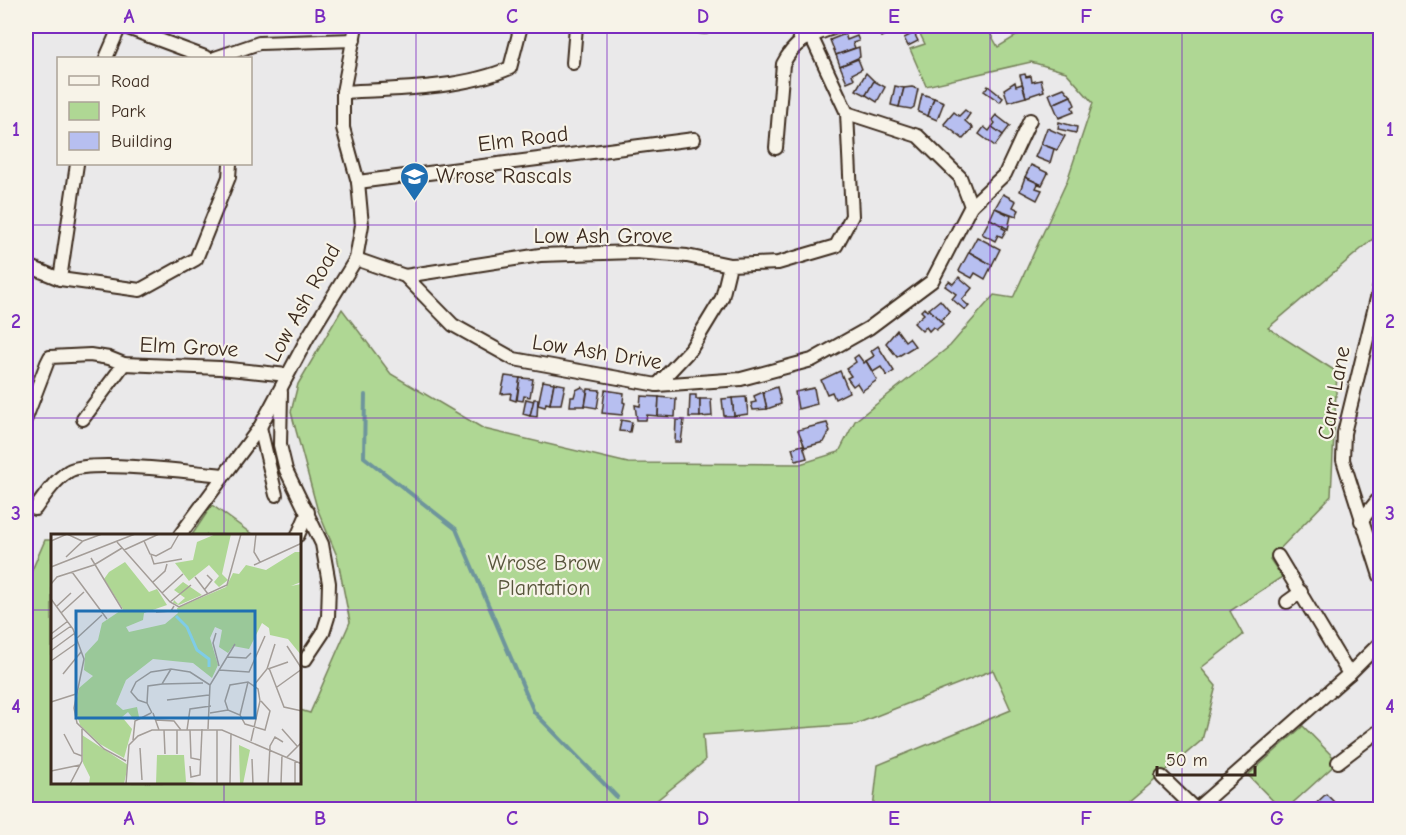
<svg xmlns="http://www.w3.org/2000/svg" width="1406" height="835" viewBox="0 0 1406 835" font-family="'Comic Neue',sans-serif">
	<rect width="100%" height="100%" fill="#eae9ea"/>
	<filter id="ink" filterUnits="userSpaceOnUse"><feTurbulence type="fractalNoise" baseFrequency=".0167" numOctaves="2"/><feDisplacementMap in="SourceGraphic" scale="12" xChannelSelector="R" yChannelSelector="G"/><feConvolveMatrix kernelMatrix="1 2 1 2 8 2 1 2 1" color-interpolation-filters="sRGB"/></filter>
	<g filter="url(#ink)">
		<g fill="#afd794" stroke="#758059" stroke-width="1.5">
			<polygon points="916,26 986,26 998,47 1026,30 1023,26 1380,26 1380,233 1268,328 1337,372 1331,496 1270,559 1282,577 1230,611 1243,635 1201,668 1216,686 1202,740 1121,809 1113,809 1107,801 1094,810 873,809 878,765 1011,710 993,670 856,724 703,735 705,761 646,809 26,810 26,584 45,540 52,540 52,782 300,782 300,710 310,713 350,622 337,556 317,508 291,412 298,384 342,309 391,374 484,429 628,463 800,464 839,452 855,421 950,346 994,295 1013,298 1067,181 1093,103 1066,72 1031,62 926,86 910,49 925,44"/>
			<polygon points="212,505 253,535 192,535"/>
			<polygon points="1303,726 1338,762 1286,809 1281,809 1248,775"/>
		</g>
		<g fill="none" stroke-linecap="round" stroke-linejoin="round">
			<polyline stroke="#6e959c" stroke-width="4" points="365,395 364,457 456,529 534,712 617,797"/>
		</g>
		<g fill="#b7bff0" stroke="#3b2a1e" stroke-width="1.5">
			<polygon points="875,26 898,26 899,28 881,37"/>
			<polygon points="914,33 918,41 908,46 904,38"/>
			<polygon points="845,34 847,40 857,36 859,41 853,43 855,48 836,55 830,40"/>
			<polygon points="859,47 860,57 840,66 836,55"/>
			<polygon points="858,59 862,69 852,74 854,79 847,82 840,66"/>
			<polygon points="866,73 874,81 866,95 856,90"/>
			<polygon points="1025,74 1026,77 1031,76 1032,82 1041,80 1044,91 1026,97 1020,75"/>
			<polygon points="874,81 885,87 877,102 866,95"/>
			<polygon points="1015,82 1016,86 1022,84 1026,97 1008,102 1004,89"/>
			<polygon points="895,86 904,88 899,107 891,105"/>
			<polygon points="988,86 1003,98 1000,102 984,91"/>
			<polygon points="912,87 918,89 914,107 911,109 899,107 904,88"/>
			<polygon points="1064,88 1071,96 1053,104 1049,94"/>
			<polygon points="922,94 934,98 928,116 918,112"/>
			<polygon points="1071,96 1075,105 1072,107 1074,112 1059,118 1053,104"/>
			<polygon points="934,98 944,102 937,120 928,116"/>
			<polygon points="965,110 970,114 965,121 973,128 963,139 944,124 954,112 959,116"/>
			<polygon points="996,115 1010,126 1003,135 992,127 995,123 992,120"/>
			<polygon points="1059,122 1077,127 1076,133 1058,129"/>
			<polygon points="984,127 989,131 992,127 1003,135 995,146 979,134"/>
			<polygon points="1047,128 1065,136 1057,150 1041,144"/>
			<polygon points="1041,144 1054,149 1050,163 1035,157"/>
			<polygon points="1031,165 1048,173 1042,185 1025,177"/>
			<polygon points="1025,177 1042,185 1038,184 1036,188 1042,190 1037,200 1020,191"/>
			<polygon points="1003,194 1016,201 1013,207 1019,210 1016,216 995,208"/>
			<polygon points="995,208 1011,216 1008,229 990,219"/>
			<polygon points="990,219 1003,226 1002,228 1006,230 1002,237 998,235 995,241 982,234"/>
			<polygon points="977,237 1000,249 992,265 969,252"/>
			<polygon points="969,252 992,265 985,279 975,273 972,278 959,271"/>
			<polygon points="959,277 972,288 962,300 969,306 965,310 952,299 956,294 945,286 949,281 953,284"/>
			<polygon points="940,300 950,312 940,321 929,309"/>
			<polygon points="924,308 927,311 929,309 943,324 936,330 933,327 929,331 926,327 922,331 914,323 924,314 921,311"/>
			<polygon points="897,330 905,341 909,338 915,346 897,357 886,343"/>
			<polygon points="878,346 894,371 887,376 881,367 873,372 866,361 874,356 871,351"/>
			<polygon points="858,355 864,363 866,361 877,380 862,391 857,383 853,386 847,378 851,376 846,369 856,362 854,358"/>
			<polygon points="840,371 849,392 835,399 832,392 827,394 821,380"/>
			<polygon points="505,376 520,378 516,401 510,399 511,393 501,394"/>
			<polygon points="520,378 533,379 530,397 524,396 523,401 517,400"/>
			<polygon points="543,381 554,383 550,404 546,403 545,407 538,405"/>
			<polygon points="554,383 565,385 561,404 550,404"/>
			<polygon points="582,387 587,392 585,406 570,406 571,397 574,397 576,390"/>
			<polygon points="777,387 781,404 767,409 763,392"/>
			<polygon points="814,388 817,404 798,409 795,392"/>
			<polygon points="588,389 600,390 597,408 585,406"/>
			<polygon points="605,390 624,393 623,402 625,403 622,415 602,413"/>
			<polygon points="763,392 767,409 753,410 751,403 756,402 754,396"/>
			<polygon points="690,395 696,395 696,399 700,399 700,417 689,417"/>
			<polygon points="641,396 659,397 658,416 647,415 646,420 637,420 635,405 640,406"/>
			<polygon points="659,397 676,399 675,417 658,416"/>
			<polygon points="746,397 748,414 734,416 732,398"/>
			<polygon points="732,398 734,416 724,416 722,399"/>
			<polygon points="526,399 534,401 530,416 523,414"/>
			<polygon points="534,399 538,399 537,417 530,416"/>
			<polygon points="700,399 711,399 712,416 700,417"/>
			<polygon points="621,420 632,422 630,432 619,431"/>
			<polygon points="676,420 684,420 681,442 675,442"/>
			<polygon points="827,423 830,431 824,442 805,447 798,430"/>
			<polygon points="803,445 807,458 796,461 792,448"/>
			<polygon points="1326,794 1342,810 1309,810"/>
		</g>
		<g fill="none" stroke-linecap="round" stroke-linejoin="round">
			<defs>
				<g id="minor">
					<polyline points="122,26 208,58"/>
					<polyline points="699,26 705,27"/>
					<polyline points="795,26 801,40"/>
					<polyline points="106,58 120,26"/>
					<polyline points="215,58 259,43 354,40"/>
					<polyline points="573,63 576,26"/>
					<path d="M343 92C395 89 462 89 510 68L521 26"/>
					<path d="M776 148 783 64C796 38 812 36 838 26"/>
					<polyline points="358,182 694,139"/>
					<polyline points="971,206 1005,174 1030,120"/>
					<polyline points="356,259 405,276 453,325 514,359 657,385 741,379 812,360 869,328 932,281 971,206 960,177 918,136 847,113 811,36"/>
					<polyline points="26,265 60,279 140,290 196,259 229,177 230,164"/>
					<polyline points="405,276 540,255 635,252 687,256 730,265"/>
					<polyline points="60,279 77,164"/>
					<polyline points="1380,286 1344,433 1343,460 1380,576"/>
					<polyline points="657,385 691,349 722,298 730,265 778,263 836,246 852,216 847,113"/>
					<polyline points="281,392 280,445 286,470 322,544 329,583 328,617 323,633 305,660"/>
					<polyline points="26,418 47,363 50,357 90,355 109,358 124,364 220,368 287,375"/>
					<polyline points="83,419 124,364"/>
					<polyline points="260,427 276,495"/>
					<path d="M35 509C45 495 55 480 69 471 89 459 194 472 222 475"/>
					<polyline points="1361,521 1380,497"/>
					<polyline points="180,535 260,427 308,337 356,259 362,225 358,182 343,128 343,92 356,26"/>
					<polyline points="298,535 308,512"/>
					<polyline points="1278,556 1349,674"/>
					<polyline points="1287,602 1301,592"/>
					<polyline points="1338,762 1380,730"/>
					<polyline points="1162,777 1196,810"/>
					<polyline points="1196,809 1349,674 1380,643"/>
				</g>
			</defs>
			<use href="#minor" stroke="#3b2a1e" stroke-width="16"/>
			<use href="#minor" stroke="#f7f3e8" stroke-width="12"/>
		</g>
	</g>
	<path fill="none" stroke="#7b2cbf" stroke-width="1.5" stroke-opacity="0.55" d="M224 26V58M416 26V810M607 26V810M799 26V810M990 26V810M1182 26V810M224 164V535M26 225H1380M26 418H1380M26 610H52M300 610H1380M224 782V810"/>
	<defs>
		<symbol id="school-pin" viewBox="-11 -11 22 30"><path d="M0 17L-7.5 6A9.5 9.5 0 1 1 7.5 6Z" fill="#1f6fb2" stroke="#f7f3e8"/><path d="M0-5L7-2L0 1L-7-2ZM-4 1L0 2.5L4 1V4Q0 6-4 4Z" fill="#fff"/></symbol>
	</defs>
	<g fill-rule="evenodd">
		<use href="#school-pin" x="398" y="160" width="33" height="45"/>
	</g>
	<g text-anchor="middle" dominant-baseline="central" stroke-width="4.5" stroke-linejoin="round" paint-order="stroke">
		<g font-size="22" fill="#3b2a1e" stroke="#f7f3e8">
			<text transform="translate(523 139) rotate(-7)">Elm Road</text>
			<text x="603" y="236">Low Ash Grove</text>
			<text transform="translate(303 303) rotate(-61)">Low Ash Road</text>
			<text transform="translate(189 347) rotate(3)">Elm Grove</text>
			<text transform="translate(597 352) rotate(9)">Low Ash Drive</text>
			<text transform="translate(1334 393) rotate(-79)">Carr Lane</text>
		</g>
		<g font-size="22" fill="#3b2a1e" stroke="#f7f3e8" text-anchor="start">
			<text x="436" y="176">Wrose Rascals</text>
		</g>
		<g font-size="22" fill="#58553c" stroke="#f7f3e8">
			<text x="544" y="563">Wrose Brow<tspan x="544" dy="25">Plantation</tspan></text>
		</g>
	</g>
	<g transform="translate(51 534)">
		<rect width="250" height="250" fill="#eae9ea"/>
		<path d="M165 0H180L171 40 177 46 168 53 163 48 168 42 158 31 138 47 124 29 142 26 146 8ZM244 18H250V48L240 52 250 50V121L237 105 219 101 218 94 211 89 198 115 182 112 177 119 168 113 171 96 164 93 159 104 167 131 161 144 142 129 102 125 75 146 65 170 72 176 86 173 88 183 83 186 77 178 71 183 81 195 73 224 49 210 29 191 24 174 28 154 42 142 33 136 34 120 47 106 51 89 72 75 53 45 58 38 74 28 98 58 106 55 116 71 93 79 92 86 75 93 78 98 114 90 127 79 126 74 175 53 182 39 188 40 195 31 215 36ZM132 48 151 61 128 71 122 69 123 66 127 70 134 64 123 56ZM31 201 77 231 73 250H38L39 243 32 229ZM188 211 199 216 192 250H189ZM106 221H133L135 248 157 250H105Z" fill="#afd794"/>
		<path fill="none" stroke="#90dcf0" stroke-width="3" d="M125 82 136 93 146 116 158 125V133"/>
		<path fill="none" stroke="#a49d98" stroke-width="1.5" d="M130 0H150M205 0 203 18 209 28M0 7 16 0 31 7M93 7 99 20 105 22 120 14 128 0M66 8 119 68 128 73 176 51 190 0M73 16 108 0M100 21 103 30 131 25M15 23 32 7 51 0M40 24 71 75M203 31 251 9M0 33 84 0M21 38 56 85M144 43 157 60M102 48 114 37 116 30M0 50 6 43 43 31 71 14M154 55 161 46 156 41M111 59 132 40M0 65 22 95 33 125 23 174 26 189 53 215 75 227M119 68 140 51M6 72 20 59M105 78 120 77 123 72M10 79 33 58M165 99 162 109 168 132M0 100 17 87M26 104 51 81M0 106 20 92M236 112 251 135M1 116 24 99M176 123 195 124 200 119M0 127 27 108M218 134 233 173 251 177M217 135 237 128M168 136 198 138 214 102M12 140 30 118M111 150 152 149M203 151 216 135 224 110M226 153 251 135M116 166 158 161M0 168 25 160M96 169 97 152 111 150 120 135M177 176 174 167 179 151 197 148 207 155 209 167 200 207M101 179 96 169 87 166 80 158 85 148 100 138 120 135 139 138 159 151M102 179 108 196M159 179 177 176 189 181 194 190 214 196 219 177 210 167M189 181 197 148M105 186 123 187 130 196M157 195 159 151 184 110M231 195 246 212M113 196 114 220M136 196 139 175 160 172M139 196 140 224 150 226M166 196V250M13 200 23 219 31 222M82 206 84 187 100 179M89 214 91 246M126 220V196M236 223 251 208M201 225 202 250M139 232 140 243 149 241 151 195M0 237 29 231M19 250 31 227V195M75 250 78 211 87 202 101 196H171L251 230M179 250 180 199M217 250 219 212 224 203 232 208M230 250 231 221M244 250V227"/>
		<path fill="#1f6fb2" fill-opacity="0.15" stroke="#1f6fb2" stroke-width="3" d="M25 77H204V184H25Z"/>
		<rect width="250" height="250" fill="none" stroke="#3b2a1e" stroke-width="3"/>
	</g>
	<rect width="1406" height="835" fill="none" stroke="#f7f3e8" stroke-width="66"/>
	<rect x="57" y="57" width="195" height="108" fill="#f7f3e8" stroke="#aca397" stroke-width="1.5"/>
	<rect x="69" y="76" width="30" height="9" fill="#f7f3e8" stroke="#aca397" stroke-width="1.5"/>
	<text x="111" y="87" font-size="18" fill="#3b2a1e">Road</text>
	<rect x="69" y="102" width="30" height="18" fill="#afd794" stroke="#aca397" stroke-width="1.5"/>
	<text x="111" y="117" font-size="18" fill="#3b2a1e">Park</text>
	<rect x="69" y="132" width="30" height="18" fill="#b7bff0" stroke="#aca397" stroke-width="1.5"/>
	<text x="111" y="147" font-size="18" fill="#3b2a1e">Building</text>
	<path d="M1157 766v9h98v-9" fill="none" stroke="#3b2a1e" stroke-width="3"/>
	<text x="1166" y="766" font-size="18" fill="#3b2a1e" stroke="#f7f3e8" stroke-width="4.5" paint-order="stroke">50 m</text>
	<rect x="33" y="33" width="1340" height="769" fill="none" stroke="#7b2cbf" stroke-width="2"/>
	<g font-size="20" text-anchor="middle" font-weight="bold" fill="#7b2cbf">
		<text x="129" y="23">A</text>
		<text x="320" y="23">B</text>
		<text x="512" y="23">C</text>
		<text x="703" y="23">D</text>
		<text x="894" y="23">E</text>
		<text x="1086" y="23">F</text>
		<text x="1277" y="23">G</text>
		<text x="16" y="136">1</text>
		<text x="1390" y="136">1</text>
		<text x="16" y="328">2</text>
		<text x="1390" y="328">2</text>
		<text x="16" y="520">3</text>
		<text x="1390" y="520">3</text>
		<text x="16" y="713">4</text>
		<text x="1390" y="713">4</text>
		<text x="129" y="825">A</text>
		<text x="320" y="825">B</text>
		<text x="512" y="825">C</text>
		<text x="703" y="825">D</text>
		<text x="894" y="825">E</text>
		<text x="1086" y="825">F</text>
		<text x="1277" y="825">G</text>
	</g>
</svg>
